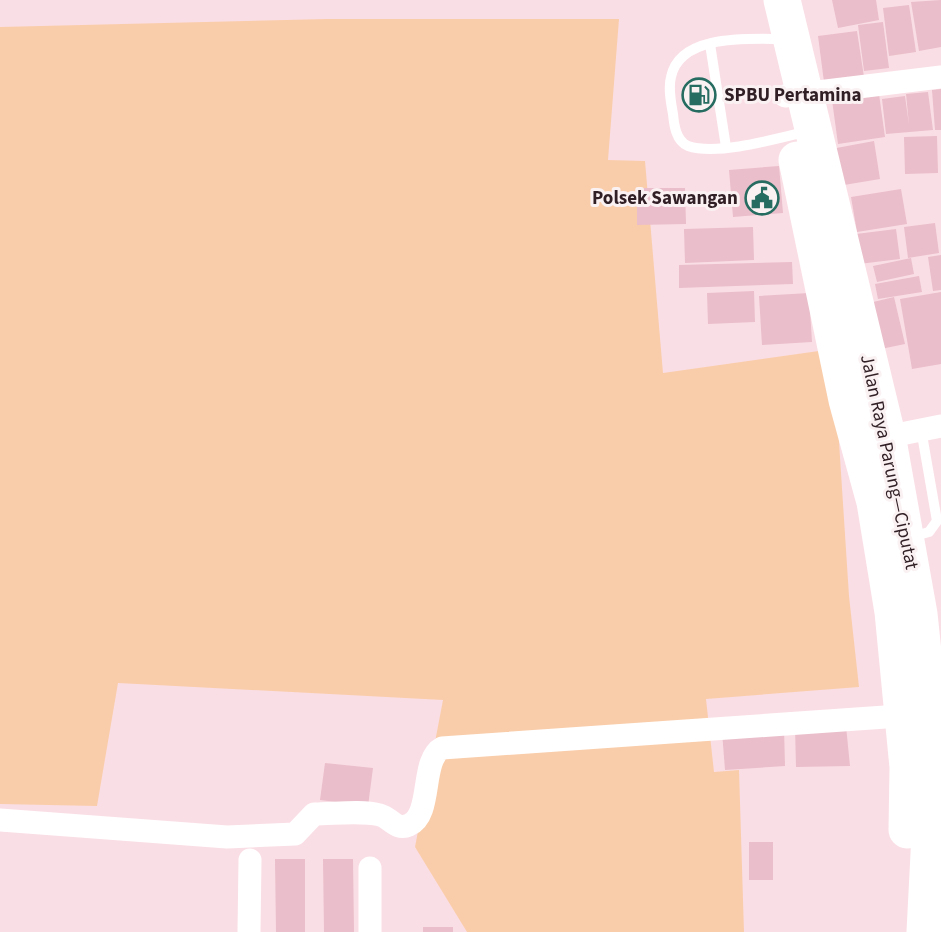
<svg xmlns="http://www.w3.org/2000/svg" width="941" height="932" viewBox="0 0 941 932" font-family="'Source Sans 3',sans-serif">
	<rect width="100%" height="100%" fill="#fadee5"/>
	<polygon fill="#facdaa" points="327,19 619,19 608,160 645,161 663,373 833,349 849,596 859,687 706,699 714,772 739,770 744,932 467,932 415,847 443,700 118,683 97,806 0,804 0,27"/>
	<g fill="#eabeca">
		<polygon points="832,0 876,0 879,20 838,28"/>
		<polygon points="941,0 941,47 919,51 911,2"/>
		<polygon points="909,5 916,52 889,56 883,8"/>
		<polygon points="883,22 889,68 864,71 858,25"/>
		<polygon points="857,31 864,77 824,82 818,36"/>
		<polygon points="941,89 941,130 935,130 932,90"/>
		<polygon points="928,92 933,130 886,134 882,99 905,96 909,125 906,94"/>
		<polygon points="879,94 885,137 838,144 832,100"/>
		<polygon points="937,136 938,173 905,174 904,137"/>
		<polygon points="874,141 880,179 838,186 831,149"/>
		<polygon points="779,166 783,213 733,217 729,170"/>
		<polygon points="637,188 685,188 686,224 637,225"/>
		<polygon points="901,189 907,224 857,232 851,197"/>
		<polygon points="935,223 939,253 908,258 904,227"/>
		<polygon points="753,227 754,260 685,263 684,229"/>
		<polygon points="896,229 900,259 859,264 856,234"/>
		<polygon points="941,255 941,290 933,291 928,257"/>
		<polygon points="911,258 914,274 877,282 873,266"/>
		<polygon points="792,262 793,284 679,288 679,265"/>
		<polygon points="919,276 922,292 878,299 875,284"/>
		<polygon points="754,291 755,322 708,324 707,293"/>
		<polygon points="941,292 941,364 912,369 900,299"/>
		<polygon points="809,293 812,342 762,345 759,296"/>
		<polygon points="894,297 905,344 876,350 865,304"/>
		<polygon points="846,726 850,766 796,767 795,727"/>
		<polygon points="784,728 785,766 725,770 722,731"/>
		<polygon points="325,763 373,768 368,806 320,800"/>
		<rect x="749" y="842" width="24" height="38"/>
		<polygon points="275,859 305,859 305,932 276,932"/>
		<polygon points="323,859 353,859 354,932 324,932"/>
		<rect x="423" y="927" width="30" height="5"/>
	</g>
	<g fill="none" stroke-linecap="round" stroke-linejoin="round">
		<g stroke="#fff" stroke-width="10">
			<path d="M784 39C751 39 680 33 671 77 668 88 671 103 673 114 674 125 676 141 688 146 718 156 779 138 809 131"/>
			<polyline points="710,44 726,147"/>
			<polyline points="911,537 929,532 937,521 921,429"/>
		</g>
		<g stroke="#fff" stroke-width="23">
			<polyline points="785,96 941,77"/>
			<polyline points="876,439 941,426"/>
			<path d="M0 820 227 837 295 834 314 814C334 814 361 810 380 815 391 818 396 831 409 825 433 815 420 760 442 748L914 715"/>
			<polyline points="370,868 370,932"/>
			<polyline points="249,932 250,860"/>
		</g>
		<g stroke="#fff" stroke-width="37">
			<polyline points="782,0 887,435 919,614 934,757 925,932"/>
			<polyline points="797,160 847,400 875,502 893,612 908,767 907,830"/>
		</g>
	</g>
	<defs>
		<symbol id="fuel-ring" viewBox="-11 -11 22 22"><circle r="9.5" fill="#faf1f3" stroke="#266c60" stroke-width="1.5"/><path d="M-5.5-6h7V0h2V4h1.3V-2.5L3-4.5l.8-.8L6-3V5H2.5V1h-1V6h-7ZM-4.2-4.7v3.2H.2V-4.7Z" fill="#266c60"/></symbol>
		<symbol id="civic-ring" viewBox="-11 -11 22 22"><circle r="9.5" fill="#faf1f3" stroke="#266c60" stroke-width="1.5"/><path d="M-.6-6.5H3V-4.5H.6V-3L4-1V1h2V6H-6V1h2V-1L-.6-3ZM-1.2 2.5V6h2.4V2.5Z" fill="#266c60"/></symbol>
	</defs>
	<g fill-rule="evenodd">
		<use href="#fuel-ring" x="680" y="76" width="38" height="38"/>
		<use href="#civic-ring" x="743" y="179" width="38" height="38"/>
	</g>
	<g text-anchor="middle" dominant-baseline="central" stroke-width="6" stroke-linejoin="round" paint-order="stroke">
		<g font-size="19" font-weight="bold" fill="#301f24" stroke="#faf1f3" text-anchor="start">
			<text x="724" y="95">SPBU Pertamina</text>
			<text x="738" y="198" text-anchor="end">Polsek Sawangan</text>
		</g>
		<g font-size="19" fill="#301f24" stroke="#faf1f3">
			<text transform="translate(889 462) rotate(78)">Jalan Raya Parung—Ciputat</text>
		</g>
	</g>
</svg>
